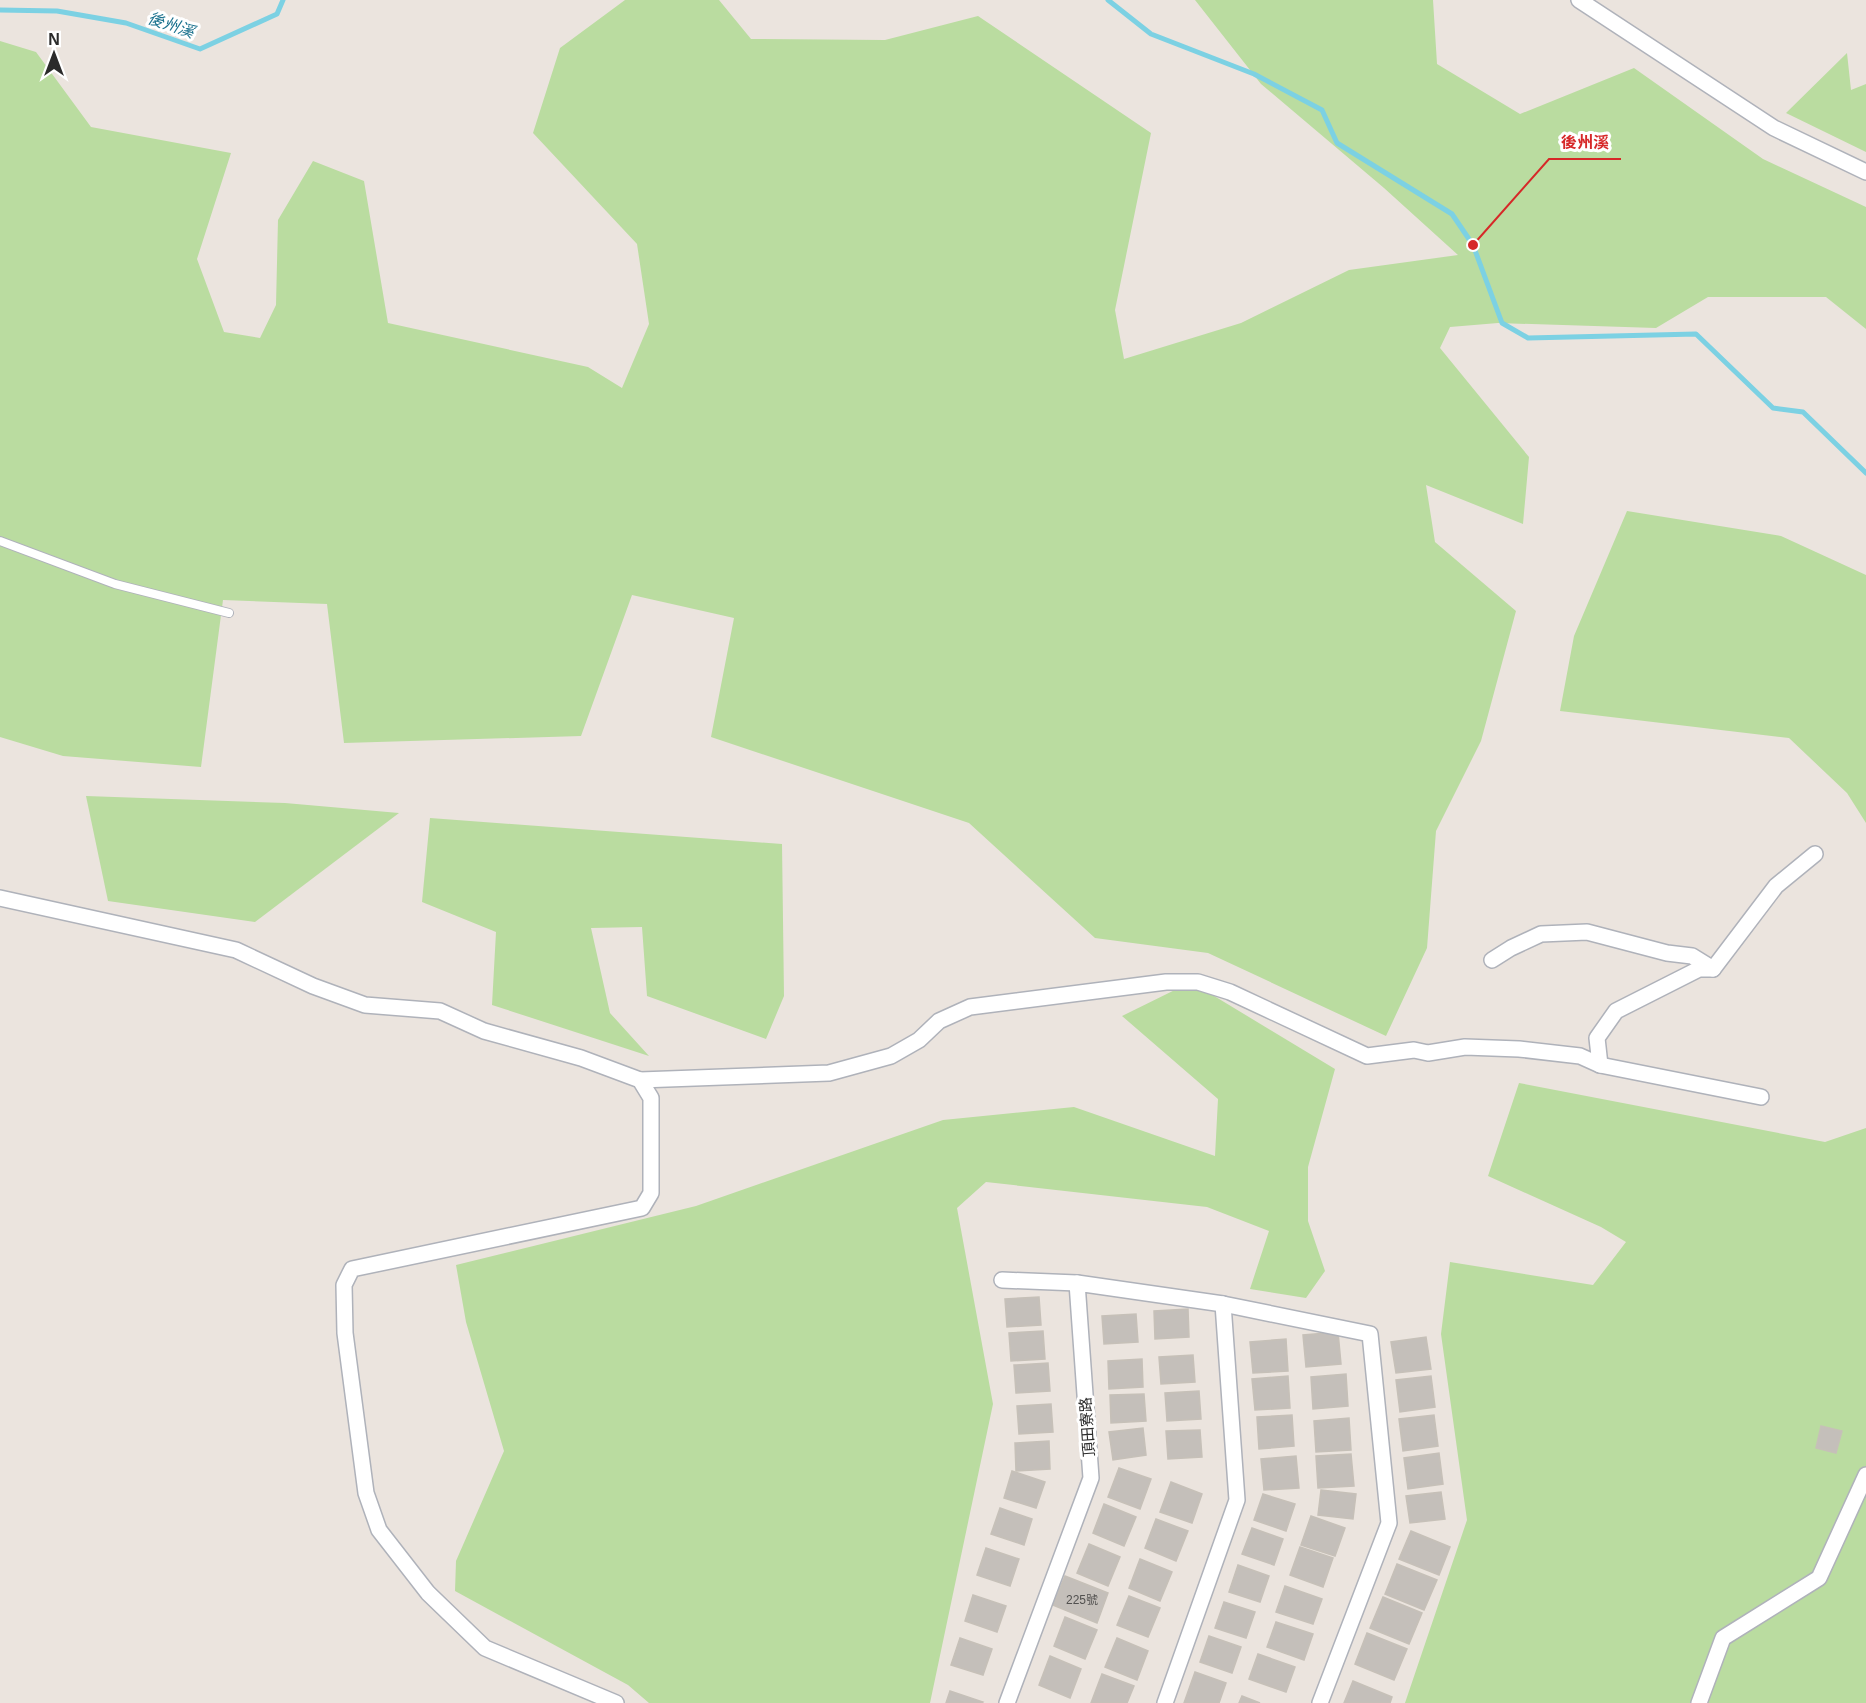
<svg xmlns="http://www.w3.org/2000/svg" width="1866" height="1703" viewBox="0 0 1866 1703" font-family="Arial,'Noto Sans TC',sans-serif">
	<rect width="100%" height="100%" fill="#ebe4de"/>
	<g fill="#badca0">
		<polygon points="625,0 719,0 751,39 885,40 978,16 1151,133 1115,310 1124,359 1241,323 1349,270 1458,255 1384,188 1261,84 1195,0 1433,0 1437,64 1520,114 1634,68 1763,159 1866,207 1866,329 1826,297 1708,297 1656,328 1498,323 1450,327 1440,348 1529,457 1523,524 1426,485 1435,542 1516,611 1481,741 1436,831 1427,948 1386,1036 1208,953 1095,938 969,823 711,737 734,618 632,595 581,736 344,743 327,604 223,600 201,767 63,756 0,737 0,41 36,52 91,127 231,153 197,259 224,332 260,338 276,305 278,220 313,161 364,181 388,323 588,367 622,388 649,324 637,244 533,133 560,48"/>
		<polygon points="1847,53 1851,90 1866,84 1866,152 1786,113"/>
		<polygon points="1627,511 1781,536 1866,575 1866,823 1847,793 1789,738 1560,711 1574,636"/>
		<polygon points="86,796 285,803 399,813 255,922 108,901"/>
		<polygon points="430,818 782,844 784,996 766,1039 647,996 642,927 591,928 610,1013 649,1056 492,1005 496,932 422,902"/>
		<polygon points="1191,982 1335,1069 1308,1167 1308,1221 1325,1271 1306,1298 1250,1289 1269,1231 1207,1207 986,1182 957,1208 993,1404 930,1703 649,1703 628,1685 455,1591 456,1561 504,1451 466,1322 456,1265 696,1206 943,1120 1074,1107 1215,1156 1218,1099 1122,1016"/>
		<polygon points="1519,1083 1825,1142 1866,1128 1866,1703 1405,1703 1467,1520 1441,1334 1450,1262 1593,1285 1626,1242 1601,1227 1488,1176"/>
	</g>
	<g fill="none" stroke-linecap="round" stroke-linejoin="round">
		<g stroke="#7cd1e3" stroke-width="5">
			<polyline points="1108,0 1151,34 1254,74 1322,110 1337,143 1452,214 1473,245 1502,323 1528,338 1696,334 1773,408 1803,412 1866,473"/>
			<polyline points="0,10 57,11 126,23 200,49 277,14 283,0"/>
		</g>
	</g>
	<g fill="#c4bfba" stroke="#c6c0b8" stroke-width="1.5">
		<polygon points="1039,1297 1041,1325 1007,1327 1005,1299"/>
		<polygon points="1188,1309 1189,1337 1155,1339 1154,1311"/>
		<polygon points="1136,1314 1138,1342 1104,1344 1102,1316"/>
		<polygon points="1043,1331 1045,1359 1011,1361 1009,1333"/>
		<polygon points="1338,1332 1341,1364 1306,1367 1303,1335"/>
		<polygon points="1426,1337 1431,1369 1396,1373 1391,1342"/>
		<polygon points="1286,1339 1288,1371 1253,1373 1250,1342"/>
		<polygon points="1193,1355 1195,1382 1161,1384 1159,1357"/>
		<polygon points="1142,1359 1143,1387 1109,1389 1108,1361"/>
		<polygon points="1048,1363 1050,1391 1016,1393 1014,1365"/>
		<polygon points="1346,1374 1348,1406 1313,1409 1311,1377"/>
		<polygon points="1288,1376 1290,1408 1255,1410 1252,1379"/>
		<polygon points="1431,1376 1435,1407 1400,1412 1396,1380"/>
		<polygon points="1199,1391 1201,1419 1167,1421 1165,1393"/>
		<polygon points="1144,1394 1146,1421 1111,1423 1110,1395"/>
		<polygon points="1051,1404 1053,1432 1019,1434 1017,1406"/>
		<polygon points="1292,1415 1294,1446 1259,1449 1257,1417"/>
		<polygon points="1434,1415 1438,1446 1403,1451 1399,1419"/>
		<polygon points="1349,1418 1351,1450 1316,1452 1314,1421"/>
		<polygon points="1821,1426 1842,1431 1836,1453 1816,1448"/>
		<polygon points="1143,1428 1146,1455 1113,1460 1109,1432"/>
		<polygon points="1200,1430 1202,1457 1168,1459 1166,1431"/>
		<polygon points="1049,1441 1050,1469 1016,1471 1015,1443"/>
		<polygon points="1439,1453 1443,1484 1408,1489 1404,1458"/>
		<polygon points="1351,1454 1354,1486 1318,1488 1316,1456"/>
		<polygon points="1296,1456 1299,1488 1264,1490 1261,1459"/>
		<polygon points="1119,1468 1151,1479 1140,1509 1108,1497"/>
		<polygon points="1012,1471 1045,1482 1036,1508 1004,1498"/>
		<polygon points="1171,1482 1202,1494 1192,1523 1160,1512"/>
		<polygon points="1321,1490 1356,1494 1353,1519 1318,1515"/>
		<polygon points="1441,1492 1445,1519 1410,1523 1406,1496"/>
		<polygon points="1263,1494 1295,1504 1286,1531 1254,1520"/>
		<polygon points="1104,1504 1136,1517 1124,1546 1093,1533"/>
		<polygon points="1000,1508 1032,1519 1024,1545 991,1534"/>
		<polygon points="1311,1516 1345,1528 1335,1556 1301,1545"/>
		<polygon points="1156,1519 1188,1531 1176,1561 1145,1548"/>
		<polygon points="1252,1528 1283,1539 1274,1565 1242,1554"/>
		<polygon points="1411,1531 1450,1547 1439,1575 1399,1559"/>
		<polygon points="1089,1544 1120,1557 1108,1586 1077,1573"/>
		<polygon points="1300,1547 1333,1558 1323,1587 1290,1575"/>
		<polygon points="986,1548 1019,1559 1010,1586 977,1575"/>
		<polygon points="1140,1559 1172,1572 1160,1601 1129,1588"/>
		<polygon points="1397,1564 1437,1580 1424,1610 1385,1594"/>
		<polygon points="1238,1565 1269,1576 1260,1602 1229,1592"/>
		<polygon points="1065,1576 1108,1593 1097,1623 1053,1605"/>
		<polygon points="1285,1586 1322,1599 1313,1624 1276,1612"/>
		<polygon points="973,1595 1006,1606 997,1632 965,1621"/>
		<polygon points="1129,1596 1160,1608 1148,1637 1117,1625"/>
		<polygon points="1383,1597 1422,1613 1409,1644 1370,1628"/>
		<polygon points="1224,1602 1255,1612 1246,1638 1215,1628"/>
		<polygon points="1065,1617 1097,1630 1085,1659 1054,1646"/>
		<polygon points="1276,1622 1313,1634 1304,1660 1267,1647"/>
		<polygon points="1367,1633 1407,1649 1394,1680 1355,1664"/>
		<polygon points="1209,1636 1241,1647 1232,1673 1200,1662"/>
		<polygon points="960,1638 992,1649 983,1675 951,1665"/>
		<polygon points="1117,1638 1148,1651 1137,1680 1105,1667"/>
		<polygon points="1258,1654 1295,1667 1286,1692 1249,1679"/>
		<polygon points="1050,1656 1081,1669 1070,1698 1039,1685"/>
		<polygon points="1195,1672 1226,1683 1219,1703 1184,1703"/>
		<polygon points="1102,1674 1134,1686 1127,1703 1091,1703"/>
		<polygon points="1353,1681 1392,1697 1390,1703 1344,1703"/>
		<polygon points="950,1691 983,1702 982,1703 946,1703"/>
		<polygon points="1242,1696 1260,1703 1239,1703"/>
	</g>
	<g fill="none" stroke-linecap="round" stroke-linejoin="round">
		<defs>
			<polyline id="lane" points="0,541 115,584 229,613"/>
			<g id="street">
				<polyline points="1579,0 1774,128 1866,172"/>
				<polyline points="0,898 236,950 313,986 365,1005 440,1011 484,1031 581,1058 640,1080 651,1098 651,1193 642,1208 352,1269 344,1285 345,1333 366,1493 379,1530 428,1593 485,1648 616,1703"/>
				<polyline points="1492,960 1511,948 1541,934 1587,932 1667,953 1692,956 1713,969"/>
				<polyline points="1600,1065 1761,1097"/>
				<polyline points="640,1080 829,1073 891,1056 919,1040 939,1021 970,1007 1166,982 1198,982 1230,992 1367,1056 1414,1050 1428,1053 1465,1047 1519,1049 1580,1056 1600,1065 1597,1038 1616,1011 1699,969 1713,969 1776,886 1815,854"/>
				<polyline points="1002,1280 1077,1283"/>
				<polyline points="1007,1703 1091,1478 1077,1283 1223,1304 1370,1334 1389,1523 1320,1703"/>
				<polyline points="1165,1703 1237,1500 1223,1304"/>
				<polyline points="1699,1703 1723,1638 1819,1578 1866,1475"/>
			</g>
		</defs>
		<use href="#lane" stroke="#afb2ba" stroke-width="10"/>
		<use href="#street" stroke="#afb2ba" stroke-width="18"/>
		<use href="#lane" stroke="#fff" stroke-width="8"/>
		<use href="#street" stroke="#fff" stroke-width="15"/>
	</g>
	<g text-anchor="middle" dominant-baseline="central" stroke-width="6" stroke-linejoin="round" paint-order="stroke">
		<g font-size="12" fill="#51504f">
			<text x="1082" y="1600">225號</text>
		</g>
		<g font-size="15" fill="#2b2b2b" stroke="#fff">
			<text transform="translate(1087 1427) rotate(-94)">頂田寮路</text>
		</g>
		<g font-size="16" font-style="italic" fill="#1b728e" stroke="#fff">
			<text transform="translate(171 25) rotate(19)">後州溪</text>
		</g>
	</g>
	<path fill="none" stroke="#d62828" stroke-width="2" d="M1473 245L1549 159H1621"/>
	<circle fill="#d62828" stroke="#fff" stroke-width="2" cx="1473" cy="245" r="6"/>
	<g font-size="16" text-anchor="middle" font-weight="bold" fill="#d62828" stroke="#fff" stroke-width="6" stroke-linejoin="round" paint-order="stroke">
		<text x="1585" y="148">後州溪</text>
	</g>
	<g transform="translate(54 54)" stroke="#ffffff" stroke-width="4.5" paint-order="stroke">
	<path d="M0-4.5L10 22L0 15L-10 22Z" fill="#2b2b2b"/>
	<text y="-9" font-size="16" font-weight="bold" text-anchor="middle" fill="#2b2b2b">N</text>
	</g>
</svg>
